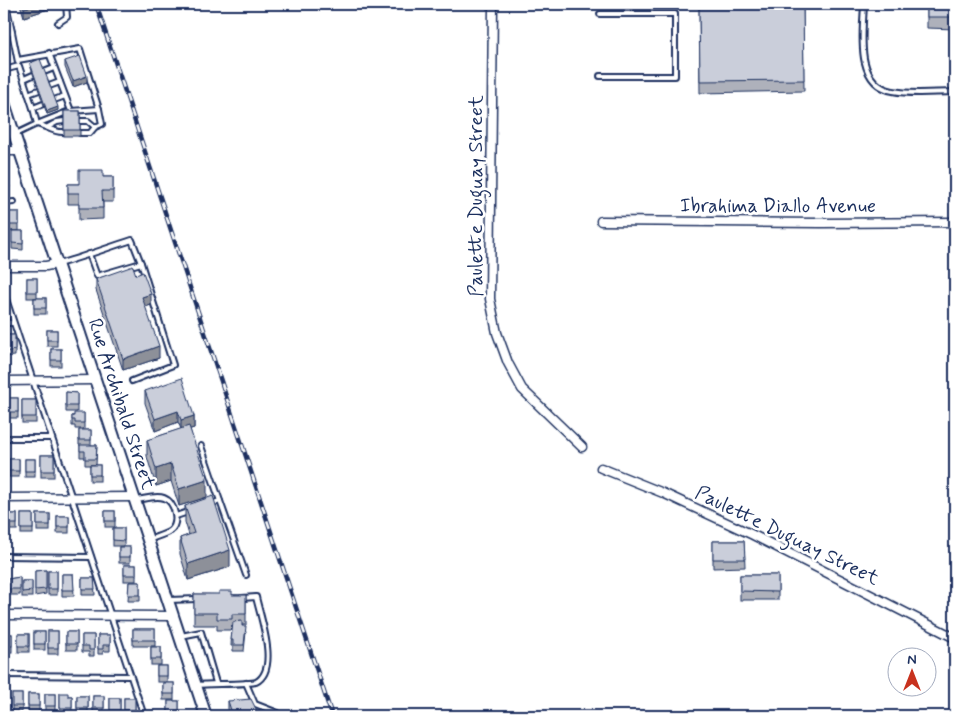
<svg xmlns="http://www.w3.org/2000/svg" width="959" height="720" viewBox="0 0 959 720" font-family="Mynerve,sans-serif">
	<rect width="100%" height="100%" fill="#fff"/>
	<filter id="ink" filterUnits="userSpaceOnUse"><feTurbulence type="fractalNoise" baseFrequency=".02" numOctaves="2"/><feDisplacementMap in="SourceGraphic" scale="10" xChannelSelector="R" yChannelSelector="G"/><feConvolveMatrix kernelMatrix="1 2 1 2 8 2 1 2 1" color-interpolation-filters="sRGB"/></filter>
	<g filter="url(#ink)">
		<g fill="none" stroke-linecap="round" stroke-linejoin="round">
			<defs>
				<g id="service">
					<path d="M864 4C863 32 854 84 893 91 912 95 935 92 955 92"/>
					<polyline points="600,14 675,14 675,76 600,76"/>
					<polyline points="58,23 67,17 66,4"/>
					<polyline points="12,32 18,62"/>
					<polyline points="4,35 12,32 6,4"/>
					<polyline points="18,60 80,49 99,109 71,111 49,53"/>
					<polyline points="4,70 19,66 33,108 37,124 16,134"/>
					<polyline points="44,72 54,68"/>
					<polyline points="24,79 33,75"/>
					<polyline points="49,86 60,82"/>
					<polyline points="28,94 39,90"/>
					<polyline points="54,100 65,96"/>
					<polyline points="33,108 43,104"/>
					<polyline points="80,121 88,121 95,127"/>
					<polyline points="37,124 67,112"/>
					<path d="M37 124C46 126 54 133 64 132"/>
					<polyline points="48,127 57,122 64,121"/>
					<polyline points="80,133 90,133 95,127 102,124 99,109"/>
					<polyline points="4,203 14,202"/>
					<path d="M58 264C83 257 107 248 132 240L141 263 97 276 89 254"/>
					<polyline points="4,293 144,716"/>
					<polyline points="4,323 13,323"/>
					<polyline points="132,381 173,365 141,263"/>
					<polyline points="4,438 51,438"/>
					<polyline points="201,446 220,501 211,504"/>
					<path d="M137 500C145 499 156 495 164 498 175 502 180 523 170 531 164 535 155 537 148 540"/>
					<polyline points="220,501 246,575"/>
					<polyline points="176,516 188,512"/>
					<polyline points="4,556 91,557"/>
					<polyline points="169,600 197,599"/>
					<polyline points="181,636 201,632 216,683"/>
					<polyline points="4,675 130,676"/>
					<polyline points="246,683 255,704 278,713 279,716"/>
					<path d="M198 685C208 684 251 684 256 682 280 670 260 616 256 597L242 598"/>
				</g>
				<g id="minor">
					<polyline points="493,4 490,299 497,333 508,363 522,389 582,447"/>
					<polyline points="4,151 19,151"/>
					<polyline points="601,221 821,223 955,222"/>
					<polyline points="4,266 46,266 56,264"/>
					<polyline points="4,381 95,380"/>
					<polyline points="601,468 663,493 753,535 955,638"/>
					<polyline points="4,498 133,497"/>
					<polyline points="4,615 172,616"/>
				</g>
				<polyline id="secondary" points="4,103 206,716"/>
			</defs>
			<use href="#service" stroke="#1b2f5e" stroke-width="8"/>
			<use href="#minor" stroke="#1b2f5e" stroke-width="11"/>
			<use href="#secondary" stroke="#1b2f5e" stroke-width="14"/>
			<use href="#service" stroke="#fff" stroke-width="4"/>
			<use href="#minor" stroke="#fff" stroke-width="8"/>
			<use href="#secondary" stroke="#fff" stroke-width="10"/>
			<defs>
				<polyline id="rail" points="96,4 332,716"/>
			</defs>
			<use href="#rail" stroke="#1b2f5e" stroke-width="4.5"/>
			<use href="#rail" stroke="#fff" stroke-width="2.5" stroke-dasharray="8" stroke-linecap="butt"/>
		</g>
		<g fill="#aeb1bb" stroke="#1b2f5e">
			<polygon points="20,4 48,4 48,9 24,17"/>
			<polygon points="699,4 803,4 804,91 700,93"/>
			<polygon points="927,4 955,4 955,29 927,28"/>
			<polygon points="65,61 87,82 73,87 65,67"/>
			<polygon points="30,63 58,110 47,114 30,65"/>
			<rect x="64" y="111" width="16" height="25"/>
			<polygon points="4,155 10,187 10,198 4,198"/>
			<polygon points="103,177 113,177 113,202 103,202 103,219 79,220 79,204 68,204 68,184 79,184"/>
			<polygon points="7,212 19,212 19,231 8,231"/>
			<polygon points="12,231 23,231 23,250 12,249"/>
			<polygon points="136,275 151,305 145,307 159,358 123,370 96,290 96,279"/>
			<rect x="27" y="278" width="10" height="20"/>
			<rect x="34" y="298" width="12" height="16"/>
			<rect x="47" y="330" width="10" height="16"/>
			<polygon points="4,335 15,335 15,356 4,357"/>
			<rect x="51" y="349" width="10" height="17"/>
			<polygon points="145,391 194,416 194,428 190,429 207,497 179,506 171,481 156,486 147,457 147,440 181,429 178,422 155,431 145,403"/>
			<polygon points="66,392 77,393 77,412 66,412"/>
			<rect x="8" y="398" width="10" height="20"/>
			<rect x="22" y="400" width="14" height="23"/>
			<polygon points="84,413 84,429 75,429 75,426 72,426 72,416"/>
			<polygon points="79,430 91,430 91,445 97,445 96,465 85,465 85,457 80,457 80,445 79,445"/>
			<rect x="41" y="455" width="13" height="22"/>
			<rect x="9" y="459" width="10" height="18"/>
			<rect x="25" y="459" width="10" height="18"/>
			<rect x="90" y="465" width="10" height="16"/>
			<polygon points="185,506 230,567 188,580 180,554 180,538 189,535 185,522"/>
			<rect x="105" y="511" width="10" height="16"/>
			<rect x="7" y="514" width="10" height="16"/>
			<rect x="21" y="514" width="12" height="20"/>
			<rect x="37" y="514" width="13" height="17"/>
			<rect x="57" y="516" width="12" height="17"/>
			<rect x="113" y="528" width="11" height="18"/>
			<polygon points="713,541 744,541 745,567 713,568"/>
			<rect x="119" y="547" width="11" height="16"/>
			<rect x="124" y="565" width="12" height="16"/>
			<polygon points="46,570 46,594 35,596 35,571"/>
			<rect x="48" y="571" width="9" height="24"/>
			<polygon points="4,574 6,574 5,592 4,592"/>
			<polygon points="62,574 73,574 74,596 62,596"/>
			<rect x="740" y="575" width="38" height="25"/>
			<polygon points="20,577 20,595 8,595 8,579"/>
			<polygon points="82,578 94,578 95,595 82,595"/>
			<rect x="22" y="581" width="10" height="16"/>
			<polygon points="129,582 140,582 140,601 128,601"/>
			<polygon points="194,594 246,595 246,625 242,625 246,632 244,651 233,651 233,646 231,646 232,625 232,630 217,630 217,625 194,625"/>
			<rect x="133" y="629" width="22" height="17"/>
			<rect x="48" y="631" width="10" height="23"/>
			<rect x="34" y="632" width="11" height="18"/>
			<rect x="66" y="632" width="11" height="18"/>
			<rect x="4" y="634" width="8" height="18"/>
			<rect x="18" y="634" width="11" height="18"/>
			<polygon points="82,635 94,635 94,656 89,656 89,652 82,652"/>
			<polygon points="98,635 110,635 110,651 103,651 103,654 98,654"/>
			<rect x="151" y="647" width="10" height="18"/>
			<rect x="157" y="666" width="10" height="16"/>
			<rect x="163" y="683" width="11" height="17"/>
			<polygon points="60,693 68,696 72,696 72,713 60,713"/>
			<rect x="12" y="694" width="10" height="18"/>
			<rect x="28" y="694" width="11" height="18"/>
			<rect x="45" y="694" width="10" height="18"/>
			<rect x="4" y="696" width="2" height="18"/>
			<rect x="77" y="696" width="11" height="18"/>
			<rect x="93" y="696" width="11" height="18"/>
			<rect x="110" y="698" width="10" height="18"/>
			<rect x="124" y="698" width="11" height="18"/>
			<rect x="168" y="701" width="11" height="15"/>
			<polygon points="228,701 257,711 264,716 230,716 228,709"/>
		</g>
		<g fill="#8d9099" stroke="#1b2f5e">
			<polygon points="39,4 48,4 48,9 24,17 24,8"/>
			<polygon points="87,76 87,82 73,87 73,81"/>
			<polygon points="58,107 58,110 47,114 47,111"/>
			<polygon points="151,294 151,305 142,308 142,297"/>
			<polygon points="159,346 159,358 123,370 123,359"/>
			<polygon points="178,411 178,422 155,431 155,419"/>
			<polygon points="194,416 194,428 181,432 181,420"/>
			<polygon points="171,464 171,481 156,486 156,469"/>
			<polygon points="207,480 207,497 179,506 179,489"/>
			<polygon points="230,550 230,567 188,580 188,564"/>
		</g>
		<g fill="#caceda" stroke="#1b2f5e">
			<polygon points="22,4 39,4 24,8"/>
			<polygon points="699,4 803,4 804,80 700,81"/>
			<rect x="927" y="4" width="28" height="13"/>
			<polygon points="80,56 87,76 73,81 65,61"/>
			<polygon points="40,59 58,107 47,111 30,63"/>
			<rect x="64" y="111" width="16" height="19"/>
			<rect x="4" y="155" width="6" height="32"/>
			<polygon points="79,170 103,170 103,177 113,177 113,191 102,191 103,208 79,208 79,193 68,193 68,184 79,184"/>
			<polygon points="7,212 19,212 19,225 8,225"/>
			<polygon points="12,231 23,231 23,244 12,243"/>
			<polygon points="133,266 136,275 143,272 151,294 142,297 159,346 123,359 96,279"/>
			<rect x="27" y="278" width="10" height="14"/>
			<rect x="34" y="298" width="12" height="10"/>
			<rect x="47" y="330" width="10" height="10"/>
			<polygon points="4,335 15,335 15,350 4,352"/>
			<rect x="51" y="349" width="10" height="11"/>
			<polygon points="182,378 194,416 181,420 178,411 155,419 145,391"/>
			<polygon points="66,392 77,393 77,406 66,406"/>
			<rect x="8" y="398" width="10" height="14"/>
			<polygon points="4,399 5,399 4,413"/>
			<rect x="22" y="400" width="14" height="17"/>
			<polygon points="74,413 84,413 84,423 75,423 75,420 72,420 72,416 74,416"/>
			<polygon points="189,426 207,480 179,489 171,464 156,469 147,440"/>
			<rect x="79" y="430" width="12" height="10"/>
			<polygon points="80,445 97,445 96,459 85,459 85,451 80,451"/>
			<rect x="4" y="451" width="1" height="18"/>
			<rect x="41" y="455" width="13" height="16"/>
			<rect x="9" y="459" width="10" height="12"/>
			<rect x="25" y="459" width="10" height="12"/>
			<rect x="90" y="465" width="10" height="10"/>
			<polygon points="213,496 230,550 188,564 180,538 194,533 185,506"/>
			<rect x="105" y="511" width="10" height="10"/>
			<rect x="7" y="514" width="10" height="10"/>
			<rect x="21" y="514" width="12" height="15"/>
			<rect x="37" y="514" width="13" height="11"/>
			<rect x="57" y="516" width="12" height="11"/>
			<polygon points="113,528 124,528 124,541 113,540"/>
			<polygon points="713,541 744,541 745,559 713,559"/>
			<rect x="119" y="547" width="11" height="10"/>
			<rect x="124" y="565" width="12" height="10"/>
			<polygon points="46,570 46,589 35,590 35,571"/>
			<rect x="48" y="571" width="9" height="18"/>
			<polygon points="4,574 6,574 5,586 4,586"/>
			<polygon points="62,574 73,574 74,590 62,590"/>
			<polygon points="740,575 778,575 778,592 740,591"/>
			<polygon points="20,577 20,589 8,589 8,579"/>
			<polygon points="82,578 94,578 95,589 82,589"/>
			<polygon points="22,581 32,581 32,591 22,592"/>
			<polygon points="129,582 140,582 140,595 128,595"/>
			<polygon points="219,591 232,591 232,595 246,595 246,614 232,614 232,619 217,619 217,613 194,613 194,594 219,594"/>
			<polygon points="242,621 242,626 246,626 244,645 233,645 233,640 231,640 233,622"/>
			<rect x="133" y="629" width="22" height="11"/>
			<rect x="48" y="631" width="10" height="17"/>
			<rect x="34" y="632" width="11" height="12"/>
			<rect x="66" y="632" width="11" height="12"/>
			<rect x="4" y="634" width="8" height="12"/>
			<rect x="18" y="634" width="11" height="12"/>
			<polygon points="82,635 94,635 94,650 89,650 89,646 82,646"/>
			<polygon points="98,635 110,635 110,645 103,645 103,649 98,649"/>
			<rect x="151" y="647" width="10" height="12"/>
			<rect x="157" y="666" width="10" height="10"/>
			<rect x="163" y="683" width="11" height="11"/>
			<polygon points="60,693 68,693 68,696 72,696 72,708 60,708"/>
			<rect x="12" y="694" width="10" height="12"/>
			<rect x="28" y="694" width="11" height="12"/>
			<rect x="45" y="694" width="10" height="12"/>
			<rect x="4" y="696" width="2" height="12"/>
			<rect x="77" y="696" width="11" height="12"/>
			<rect x="93" y="696" width="11" height="12"/>
			<rect x="110" y="698" width="10" height="12"/>
			<rect x="124" y="698" width="11" height="12"/>
			<polygon points="251,699 257,711 262,709 264,716 246,716 245,714 239,716 233,716 228,701"/>
			<rect x="168" y="701" width="11" height="13"/>
		</g>
	</g>
	<g text-anchor="middle" dominant-baseline="central" stroke-width="5" stroke-linejoin="round" paint-order="stroke">
		<g font-size="20" fill="#1b2f5e" stroke="#fff">
			<text transform="translate(476 196) rotate(-90)">Paulette Duguay Street</text>
			<text x="778" y="206">Ibrahima Diallo Avenue</text>
			<text transform="translate(121 404) rotate(72)">Rue Archibald Street</text>
			<text transform="translate(787 536) rotate(26)">Paulette Duguay Street</text>
		</g>
	</g>
	<rect width="959" height="720" fill="none" stroke="#fff" stroke-width="20"/>
	<rect x="10" y="10" width="939" height="700" fill="none" stroke="#1b2f5e" stroke-width="2" filter="url(#ink)"/>
	<g transform="translate(912 672)"><circle r="24" fill="#ffffff" stroke="#a4acbf"/>
	<path d="M0-4L9 19L0 12L-9 19Z" fill="#c8321e"/>
	<text y="-8" font-size="14" font-weight="bold" text-anchor="middle" fill="#1b2f5e">N</text>
	</g>
</svg>
